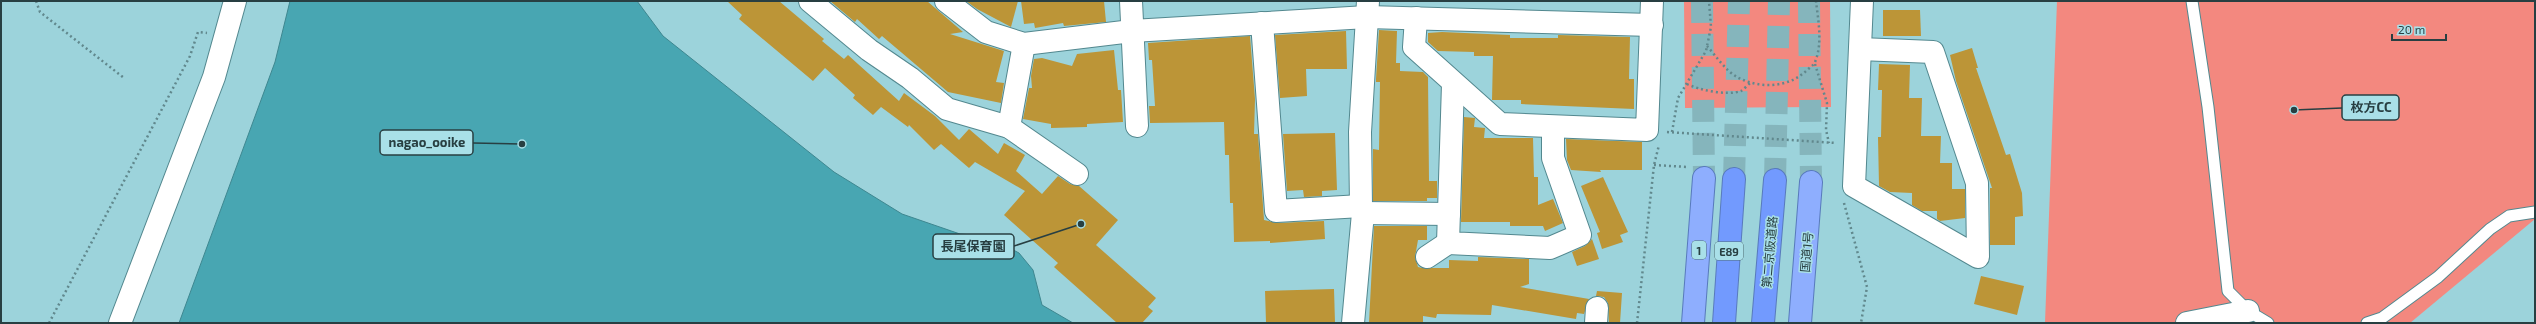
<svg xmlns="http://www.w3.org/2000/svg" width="2536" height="324" viewBox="0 0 2536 324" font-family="'Exo 2','Noto Sans JP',sans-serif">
	<rect width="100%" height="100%" fill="#9cd3db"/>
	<g fill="#f3887f">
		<polygon points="1684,1 1830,1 1831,107 1685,108"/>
		<polygon points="2057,1 2535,1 2535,219 2410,323 2045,323"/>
	</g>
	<polygon fill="#48a6b2" stroke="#3e8790" points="290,1 637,1 663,36 834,172 902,214 960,234 987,236 1019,253 1033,270 1042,305 1073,323 179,323 275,62"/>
	<g fill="#bc9537">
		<polygon points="727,1 779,1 824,39 822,41 844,59 848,55 899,101 904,93 935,116 959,140 969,129 998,154 1004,143 1025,155 1016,171 1042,194 1058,176 1070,184 1079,186 1118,220 1096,245 1156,298 1148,307 1153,311 1142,323 1117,323 1054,267 1058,263 1004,215 1025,191 975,162 969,168 941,144 934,150 909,125 908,127 881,107 873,115 853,98 855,95 825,68 813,81 739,19 742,15"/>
		<polygon points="830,1 927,1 963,32 950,34 1004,51 996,82 1004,83 1001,103 948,92 882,36 879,39 857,19 855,22"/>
		<polygon points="966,1 1018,1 1011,27 977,9"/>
		<polygon points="1021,1 1104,1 1106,22 1064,26 1063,23 1035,28 1034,23 1024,24"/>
		<polygon points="1883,10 1920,10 1921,36 1883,36"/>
		<polygon points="1379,30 1397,31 1396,63 1400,63 1400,71 1423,72 1428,77 1429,181 1437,181 1437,198 1427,198 1427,201 1373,201 1373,149 1379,150 1380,82 1376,82 1376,79"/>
		<polygon points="1346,31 1347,69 1306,69 1307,96 1280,98 1275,35"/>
		<polygon points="1442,32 1510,35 1510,38 1558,38 1558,35 1630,37 1629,79 1634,79 1634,109 1521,104 1521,100 1492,100 1493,56 1474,56 1474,52 1438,51 1428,42 1428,33"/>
		<polygon points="1250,36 1255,99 1254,134 1258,134 1264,220 1277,223 1324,221 1325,239 1270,243 1270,241 1234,242 1233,203 1230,203 1229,155 1225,155 1224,122 1150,123 1149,106 1155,106 1152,60 1149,60 1148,43"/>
		<polygon points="1972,48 1978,68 1976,68 2006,155 2010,154 2022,193 2023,216 2015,217 2015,245 1990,245 1990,188 1992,188 1956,81 1950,55"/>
		<polygon points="1114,50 1118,90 1121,90 1123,122 1087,124 1087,127 1051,128 1051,124 1023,119 1029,88 1032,88 1031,76 1034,59 1042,58 1072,66 1077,54"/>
		<polygon points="1879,64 1910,65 1909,98 1922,98 1921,136 1941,136 1940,163 1952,163 1952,189 1965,189 1965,218 1940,221 1937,219 1937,211 1922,211 1912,205 1912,193 1890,192 1879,186 1878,137 1881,137 1882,90 1878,90"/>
		<polygon points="1464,117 1475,118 1474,127 1485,128 1484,138 1533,138 1534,177 1538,177 1538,205 1553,199 1563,223 1545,231 1543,226 1510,226 1510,222 1461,222"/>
		<polygon points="1335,133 1337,190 1322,191 1322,196 1304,197 1303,190 1287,191 1283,134"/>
		<polygon points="1566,139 1642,142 1642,170 1600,170 1601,172 1571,170 1567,160"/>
		<polygon points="1603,177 1628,232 1620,235 1623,242 1602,249 1597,233 1600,232 1581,186"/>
		<polygon points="1374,226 1427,226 1427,240 1418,240 1415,257 1418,267 1422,268 1449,268 1449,260 1478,261 1478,257 1529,259 1529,284 1520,287 1589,299 1584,314 1577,313 1576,319 1492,305 1491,315 1437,314 1436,318 1423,316 1423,323 1369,323"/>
		<polygon points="1592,239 1599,259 1577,266 1572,252 1585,246"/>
		<polygon points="1981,276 2024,286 2017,315 1974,304"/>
		<polygon points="1334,289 1335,323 1266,323 1265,291"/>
		<polygon points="1597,291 1622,293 1620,323 1609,323 1608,303 1604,297 1596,296"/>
	</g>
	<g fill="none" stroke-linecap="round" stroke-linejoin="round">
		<g stroke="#85b5bc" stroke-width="22" stroke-dasharray="22 11" stroke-linecap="butt">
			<polyline points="1702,1 1704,178"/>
			<polyline points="1809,1 1811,182"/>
		</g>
		<g stroke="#85b5bc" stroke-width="22" stroke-dasharray="22 11" stroke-linecap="butt">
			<polyline points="1734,179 1739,1"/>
			<polyline points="1775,180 1779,1"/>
		</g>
		<defs>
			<g id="service">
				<polyline points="2192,1 2208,107 2228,291 2248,311 2268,323"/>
				<polyline points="2367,323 2382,318 2438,277 2490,229 2509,216 2535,212"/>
			</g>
			<g id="minor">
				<polyline points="810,1 869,50 910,78 947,109 1009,127 1077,174"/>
				<polyline points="946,1 986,32 1024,44 1132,31 1367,17 1652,25"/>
				<polyline points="1131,1 1137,126"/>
				<polyline points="1416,18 1414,47 1500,124 1647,130 1652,1"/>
				<polyline points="1262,23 1276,211 1361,206"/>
				<polyline points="1860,49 1933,52 1977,183 1978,257 1854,186 1862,1"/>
				<polyline points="1453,84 1448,243 1550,248 1580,235 1553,158 1553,127"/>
				<polyline points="1009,127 1024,44"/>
				<polyline points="1363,213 1449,214"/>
				<polyline points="1427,257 1448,243"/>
				<polyline points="1353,323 1363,213 1361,206 1360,132 1368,1"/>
				<polyline points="1596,323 1597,308"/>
				<polyline points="2187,323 2248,311"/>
			</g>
			<polyline id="tertiary" points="120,323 214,77 235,1"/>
			<g id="trunk">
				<polyline points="1693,323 1704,178"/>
				<polyline points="1800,323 1811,182"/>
			</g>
			<g id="motorway">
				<polyline points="1724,323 1734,179"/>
				<polyline points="1763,323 1775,180"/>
			</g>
		</defs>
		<use href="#service" stroke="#53888f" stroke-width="13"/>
		<use href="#minor" stroke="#53888f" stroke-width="24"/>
		<use href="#tertiary" stroke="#53888f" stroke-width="24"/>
		<use href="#trunk" stroke="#587abc" stroke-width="24"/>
		<use href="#motorway" stroke="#587abc" stroke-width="24"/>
		<g stroke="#61888d" stroke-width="2.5" stroke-dasharray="2 3" stroke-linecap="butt">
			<polyline points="36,1 40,12 124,78"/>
			<path d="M1707 46C1716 56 1726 71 1737 77 1759 89 1788 88 1806 71 1809 68 1813 66 1815 62 1823 43 1818 20 1816 1"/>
			<polyline points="1815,64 1827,103 1826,130 1829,143"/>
			<path d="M1687 84C1699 90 1727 96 1741 91 1744 89 1748 85 1751 82"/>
			<polyline points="1667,132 1836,143"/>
			<polyline points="1672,132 1678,98 1706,51 1711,27 1709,1"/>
			<polyline points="1654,165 1688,167"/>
			<polyline points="1844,203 1867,287 1861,323"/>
			<polyline points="49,323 190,56 198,32 207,33"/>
			<polyline points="1637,323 1654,165 1659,145"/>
		</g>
		<use href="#service" stroke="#fff" stroke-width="11"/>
		<use href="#minor" stroke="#fff" stroke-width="22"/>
		<use href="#tertiary" stroke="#fff" stroke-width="22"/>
		<use href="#trunk" stroke="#8eaefe" stroke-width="22"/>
		<use href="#motorway" stroke="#729afe" stroke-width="22"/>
	</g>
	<g text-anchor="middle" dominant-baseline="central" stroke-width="3" stroke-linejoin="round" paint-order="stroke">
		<g fill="#a9e0e8" stroke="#4f6f74" stroke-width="1">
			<rect x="1692" y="241" width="14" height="18" rx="3"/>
			<rect x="1715" y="242" width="28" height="18" rx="3"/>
		</g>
		<g font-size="11" font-weight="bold" fill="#283f42">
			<text x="1699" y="250">1</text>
			<text x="1729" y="251">E89</text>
		</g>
		<g font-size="12" fill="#283f42" stroke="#a9e0e8">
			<text transform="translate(1769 252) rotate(-85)">第二京阪道路</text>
			<text transform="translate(1806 252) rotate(-85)">国道1号</text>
		</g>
	</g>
	<path fill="none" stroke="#283f42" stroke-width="1.5" d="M2294 110L2342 108M522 144L473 143M1081 224L1014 246"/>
	<g fill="#283f42" stroke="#a9e0e8" stroke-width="1.5">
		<circle cx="2294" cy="110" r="4"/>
		<circle cx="522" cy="144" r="4"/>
		<circle cx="1081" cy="224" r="4"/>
	</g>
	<g fill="#a9e0e8" stroke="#283f42" stroke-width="1.5">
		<rect x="2342" y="95" width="57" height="25" rx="4"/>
		<rect x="380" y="130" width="93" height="25" rx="4"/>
		<rect x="933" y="234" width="81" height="25" rx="4"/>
	</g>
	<g font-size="13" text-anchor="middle" font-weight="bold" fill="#283f42">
		<text x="2371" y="112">枚方CC</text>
		<text x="427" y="147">nagao_ooike</text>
		<text x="973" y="251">長尾保育園</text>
	</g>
	<rect width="2536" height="324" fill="none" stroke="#283f42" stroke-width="4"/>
	<path d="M2392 34v6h54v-6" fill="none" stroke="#283f42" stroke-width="2"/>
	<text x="2398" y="34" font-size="12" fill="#283f42" stroke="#a9e0e8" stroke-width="3" paint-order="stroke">20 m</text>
</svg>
